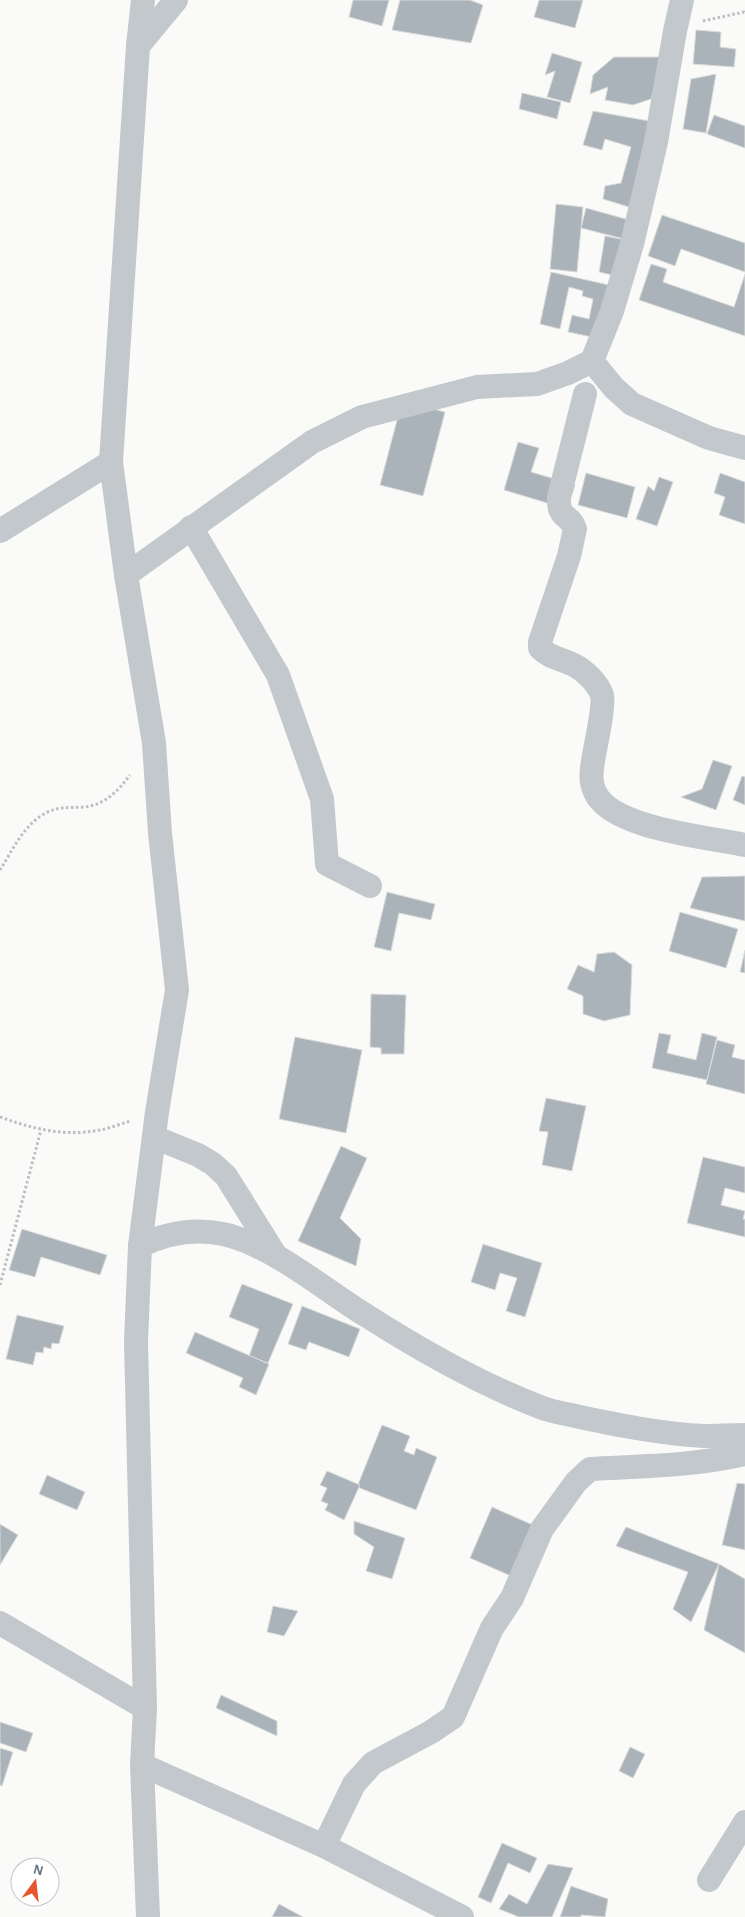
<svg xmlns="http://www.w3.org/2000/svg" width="745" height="1917" viewBox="0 0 745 1917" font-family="'Alegreya Sans',sans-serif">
	<rect width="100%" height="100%" fill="#fafaf8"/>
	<g fill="#aab3b9" stroke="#dcdcda">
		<polygon points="353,0 389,0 382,26 349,17"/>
		<polygon points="400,0 470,0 483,5 471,43 392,30"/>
		<polygon points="539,0 583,0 575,28 534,17"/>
		<polygon points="696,30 721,32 720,47 736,49 734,67 693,64"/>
		<polygon points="552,53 582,62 570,103 547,97 555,71 545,75"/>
		<polygon points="614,57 663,57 651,99 633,105 605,100 608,87 590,94 593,75"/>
		<polygon points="716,74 706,133 683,129 691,79"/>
		<polygon points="522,93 561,102 557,119 519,109"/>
		<polygon points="593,111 655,122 632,208 603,199 605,186 621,183 631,147 605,139 602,150 583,145"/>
		<polygon points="714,115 745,126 745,148 707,134"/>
		<polygon points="556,204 583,207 577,272 550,269"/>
		<polygon points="586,208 633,221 628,240 581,228"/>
		<polygon points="662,215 745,243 745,272 681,249 675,266 648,256"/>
		<polygon points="605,236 626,240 616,276 599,272"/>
		<polygon points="651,264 667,269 663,282 734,307 745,274 745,336 639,300"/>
		<polygon points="551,272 618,287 606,340 568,332 572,315 589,319 593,299 582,296 583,291 569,287 560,329 540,324"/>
		<polygon points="402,401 445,412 423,496 380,485"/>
		<polygon points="518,442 539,448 531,472 575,485 567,509 504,490"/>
		<polygon points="586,473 635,487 627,518 578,505"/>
		<polygon points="720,473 745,482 745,524 719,515 725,497 714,493"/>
		<polygon points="659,477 673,482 657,526 636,519 648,486 654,491"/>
		<polygon points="713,760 732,766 716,810 681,797 702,789"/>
		<polygon points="742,776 745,777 745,805 733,800"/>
		<polygon points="745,876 745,921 690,908 702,877"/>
		<polygon points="387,892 435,904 431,920 399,913 391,951 374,947"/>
		<polygon points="680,912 738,929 726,968 669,951"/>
		<polygon points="745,950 745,973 740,972"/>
		<polygon points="614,952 632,965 630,1015 604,1021 583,1014 583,996 567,989 578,965 594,972 597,954"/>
		<polygon points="371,994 406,995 404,1054 381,1054 381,1048 370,1047"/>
		<polygon points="659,1033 671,1035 667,1053 696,1060 702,1033 717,1037 707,1080 652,1068"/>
		<polygon points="295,1037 362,1050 346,1133 279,1119"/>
		<polygon points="717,1040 735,1045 732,1057 745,1060 745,1094 706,1084"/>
		<polygon points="546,1098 586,1106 572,1171 542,1165 548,1132 539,1131"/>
		<polygon points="341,1146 367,1158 340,1218 361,1239 356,1266 298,1241"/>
		<polygon points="703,1157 745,1167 745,1193 725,1188 721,1205 745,1211 743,1219 745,1219 745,1237 687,1223"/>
		<polygon points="22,1229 107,1255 100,1275 41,1257 35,1277 9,1270"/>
		<polygon points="483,1244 542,1263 525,1317 506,1311 517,1278 500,1273 495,1290 471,1282"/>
		<polygon points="242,1284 293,1304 268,1363 249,1356 259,1329 229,1317"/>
		<polygon points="302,1306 360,1329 349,1357 309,1342 306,1350 288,1344"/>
		<polygon points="17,1315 64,1326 59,1344 52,1343 51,1349 44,1347 43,1353 36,1352 33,1365 6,1359"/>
		<polygon points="195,1332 269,1364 256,1395 239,1387 243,1378 186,1353"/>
		<polygon points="382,1425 410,1436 404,1451 414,1455 416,1448 437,1457 416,1510 357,1487"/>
		<polygon points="327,1471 360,1485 344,1520 325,1510 328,1504 321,1501 327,1488 320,1485"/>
		<polygon points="47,1475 85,1492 77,1510 39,1494"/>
		<polygon points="737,1483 745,1484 745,1550 722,1545"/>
		<polygon points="492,1507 542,1529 520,1580 470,1558"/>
		<polygon points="354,1521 405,1538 392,1579 366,1571 374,1547 354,1534"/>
		<polygon points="0,1524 18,1535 0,1565"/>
		<polygon points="626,1527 719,1564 691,1622 673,1609 688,1572 616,1546"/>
		<polygon points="719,1564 745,1579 745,1653 704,1630"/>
		<polygon points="273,1606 298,1611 284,1636 267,1632"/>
		<polygon points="221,1695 277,1721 277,1736 216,1708"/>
		<polygon points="0,1722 33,1733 26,1752 0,1743"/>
		<polygon points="630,1747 645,1754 633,1778 619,1771"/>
		<polygon points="0,1748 13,1752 2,1786 0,1785"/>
		<polygon points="502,1843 537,1858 530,1873 508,1863 491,1903 478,1897"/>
		<polygon points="548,1864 573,1868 552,1917 519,1917 499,1909 509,1894 527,1904"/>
		<polygon points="571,1886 608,1899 605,1917 581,1915 581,1917 560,1917"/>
		<polygon points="279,1904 303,1917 272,1917"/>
	</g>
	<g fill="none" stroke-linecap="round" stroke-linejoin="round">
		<g stroke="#bbbfc2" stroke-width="3" stroke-dasharray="2.5 2.5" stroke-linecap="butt">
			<polyline points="703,21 744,12 745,13"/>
			<path d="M0 870C12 851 24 824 46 813 59 806 70 808 84 807 105 805 118 791 130 775"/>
			<path d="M0 1117C33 1129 65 1137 100 1130 110 1128 121 1124 130 1121"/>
			<polyline points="0,1285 41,1130"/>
		</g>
		<g stroke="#c3c8cc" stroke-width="24">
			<polyline points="143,0 138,46 111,462 126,575 154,743 160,833 177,990 157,1112 140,1246 136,1342 145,1708 142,1765 148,1917"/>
			<polyline points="138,46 176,0"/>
			<polyline points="592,361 614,388 632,404 709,438 745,448"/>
			<path d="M585 394 559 497C558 521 570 513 575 529L569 556 540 642V648C549 658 563 659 574 665 585 671 597 682 602 695 605 701 596 745 594 755 592 768 589 780 595 792 611 829 709 837 745 845"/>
			<polyline points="191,527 278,675 322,799 327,864 370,886"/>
			<polyline points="0,531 111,462"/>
			<polyline points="126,575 312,442 362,417 477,387 537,384 568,373 592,361 612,311 632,244 656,142 675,31 682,0"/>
			<polyline points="154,1137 198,1155 213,1164 226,1176 276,1256"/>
			<path d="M140 1246C166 1233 194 1228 223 1234 273 1245 324 1290 367 1316 422 1351 480 1384 540 1407 554 1413 570 1414 584 1418 623 1426 664 1434 704 1436 717 1436 731 1435 745 1435"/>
			<polyline points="0,1623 145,1708"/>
			<polyline points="142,1765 324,1846 462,1917"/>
			<path d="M324 1846 354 1784 373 1763 431 1732 453 1717 492 1628 512 1598 542 1529 576 1482 590 1469C642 1466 694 1466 745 1454"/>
			<polyline points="709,1880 745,1822"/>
		</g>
	</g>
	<g transform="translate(35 1882) rotate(15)"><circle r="24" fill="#ffffff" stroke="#c1c8cd"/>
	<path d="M0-4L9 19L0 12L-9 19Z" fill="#e4572e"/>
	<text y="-8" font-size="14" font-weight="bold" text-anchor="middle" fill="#657683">N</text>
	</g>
</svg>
